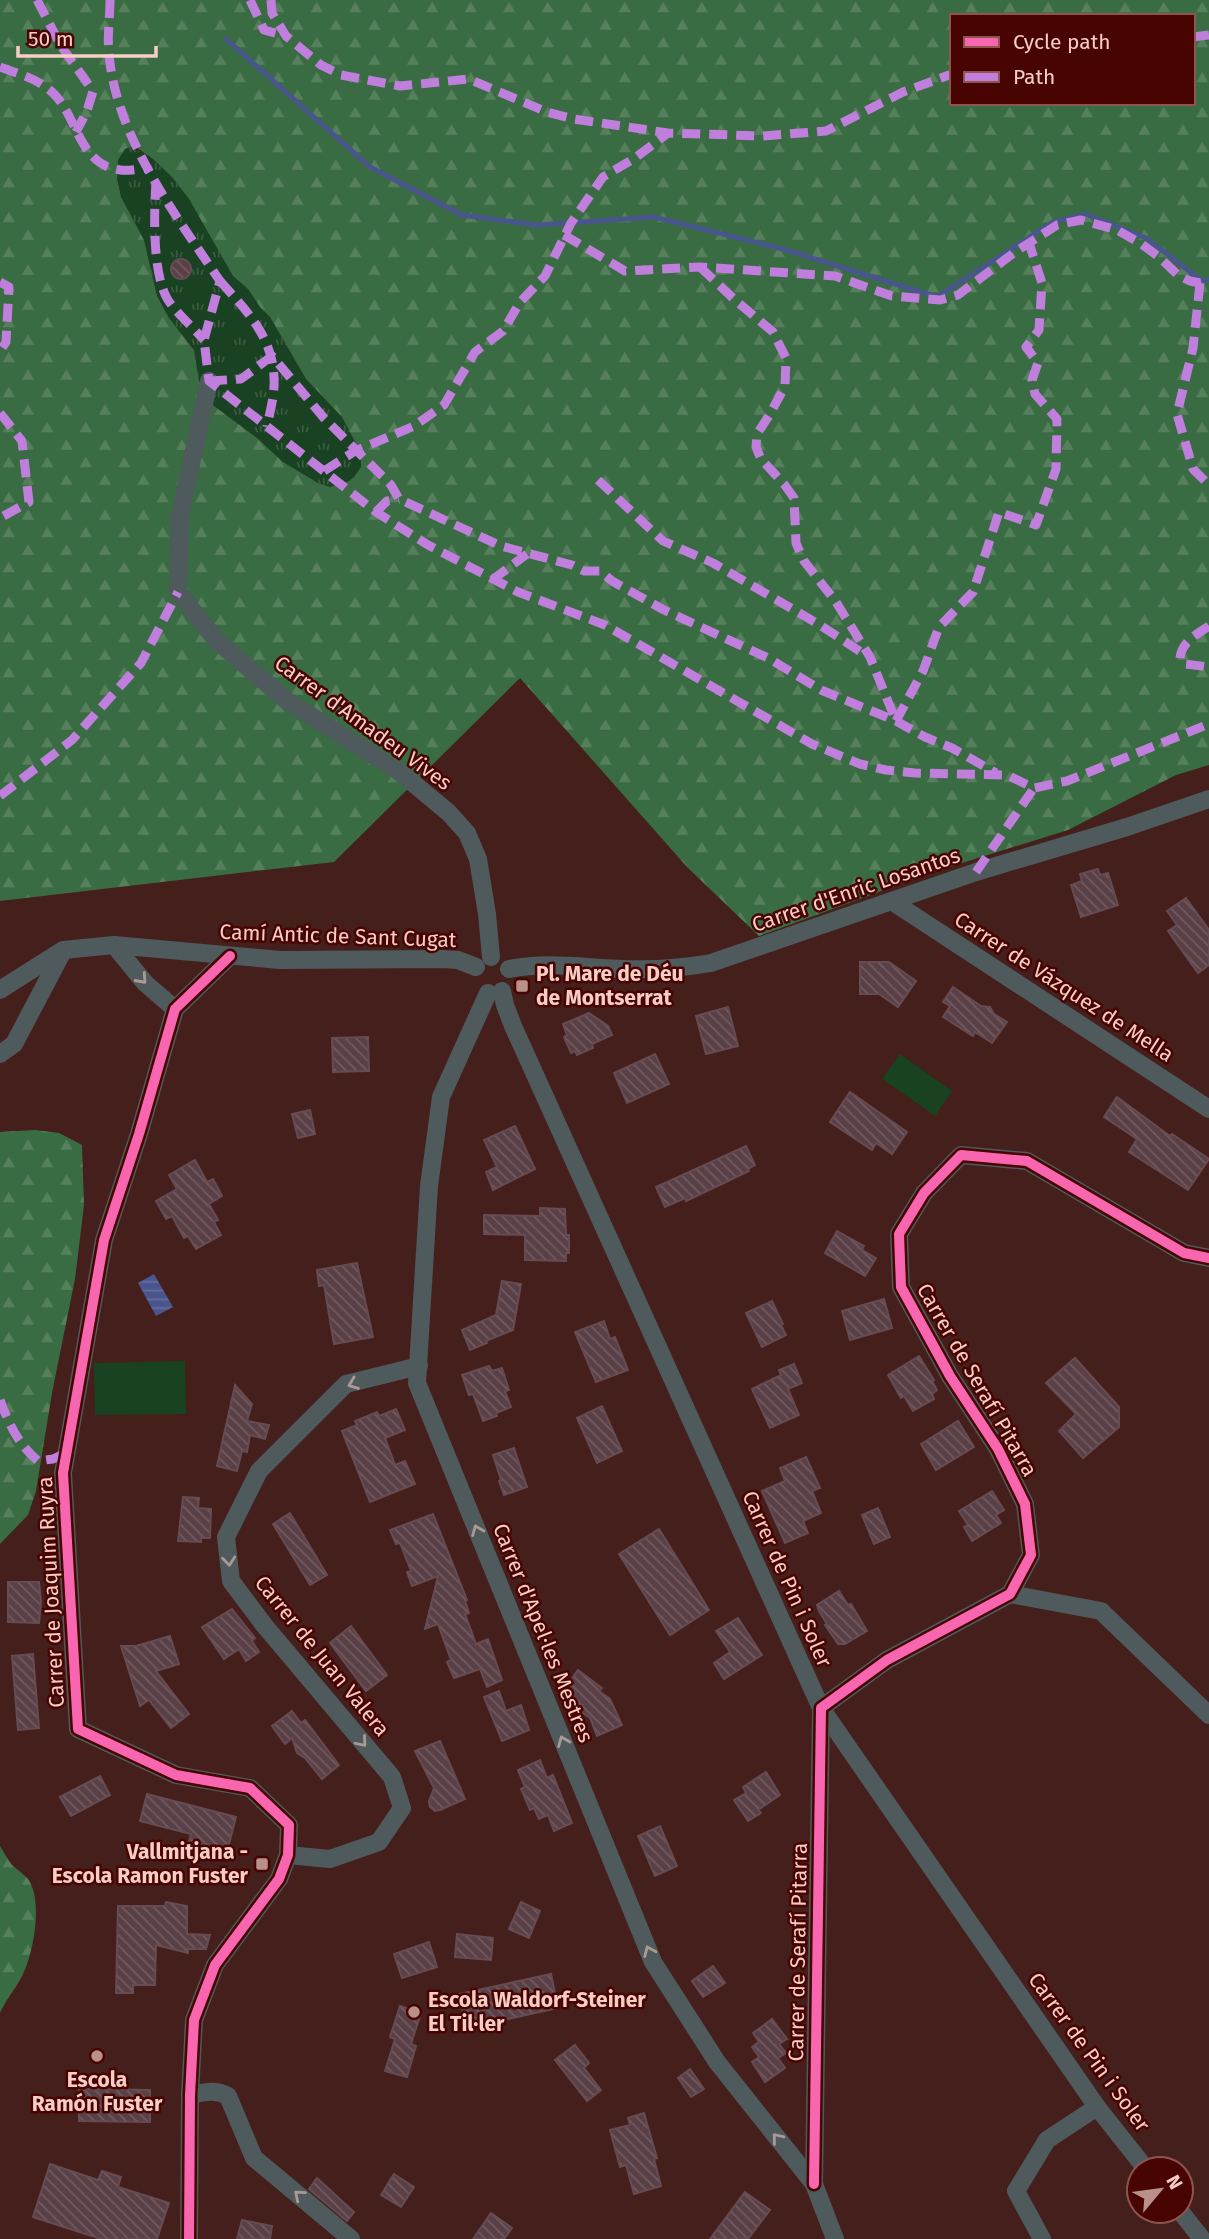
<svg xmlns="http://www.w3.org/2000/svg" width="1209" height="2239" viewBox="0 0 1209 2239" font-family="'Fira Sans',sans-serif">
	<defs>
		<pattern id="grass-tufts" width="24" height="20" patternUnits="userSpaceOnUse" patternTransform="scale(1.75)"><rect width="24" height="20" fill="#184221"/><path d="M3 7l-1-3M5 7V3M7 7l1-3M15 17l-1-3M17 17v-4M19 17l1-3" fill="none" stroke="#3a5c40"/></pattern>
		<pattern id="forest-firs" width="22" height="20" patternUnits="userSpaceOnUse" patternTransform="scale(1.75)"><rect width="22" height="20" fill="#396c42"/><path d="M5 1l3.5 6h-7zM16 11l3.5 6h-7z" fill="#56805c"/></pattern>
		<pattern id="water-rules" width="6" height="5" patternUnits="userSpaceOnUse" patternTransform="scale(1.75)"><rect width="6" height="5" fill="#49568d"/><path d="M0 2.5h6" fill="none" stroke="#646d9c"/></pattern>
		<pattern id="building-back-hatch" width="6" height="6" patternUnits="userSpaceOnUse" patternTransform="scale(1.75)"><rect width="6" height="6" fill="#593f46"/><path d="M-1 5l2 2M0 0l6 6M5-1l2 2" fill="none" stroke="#725a5f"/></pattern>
	</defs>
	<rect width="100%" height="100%" fill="#441f1b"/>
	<polygon fill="url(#grass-tufts)" points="130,147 148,155 172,177 189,199 233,276 248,289 260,307 270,317 306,379 342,417 361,453 361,467 354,477 349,481 330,487 318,483 283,462 257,438 214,406 199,381 194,349 169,318 157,296 144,240 121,197 116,173 118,160 125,149"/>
	<g fill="url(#forest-firs)" fill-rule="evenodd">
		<path d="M0 0H1209V765L1176 775 1068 830 933 872 759 936 687 867 520 678 334 862 0 901ZM952 16H1193V103H952ZM130 147 137 148 153 159 172 177 189 199 233 276 248 289 260 307 270 317 306 379 342 417 361 453V467L354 477 349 481 330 487 318 483 283 462 257 438 214 406 199 381 194 350 169 318 157 296 144 240 121 197 117 179 118 160 125 149Z"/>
		<polygon points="35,1130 59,1133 82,1145 84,1205 75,1279 52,1393 36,1491 28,1515 0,1544 0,1132"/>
		<path d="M0 1846C4 1852 7 1859 12 1865 17 1870 24 1874 28 1879 44 1901 33 1958 20 1980 13 1992 5 2001 0 2013Z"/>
	</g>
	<g fill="#184221">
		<polygon points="900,1054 952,1091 935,1116 882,1079"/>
		<polygon points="185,1361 186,1414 95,1415 94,1363"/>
	</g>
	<polygon fill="url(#water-rules)" points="154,1274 173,1307 156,1316 138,1283"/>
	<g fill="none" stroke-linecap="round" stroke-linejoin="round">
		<polyline stroke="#49568d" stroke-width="5" points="226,39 370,167 462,215 537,225 654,217 783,249 937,297 1053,222 1086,214 1146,238 1202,281 1209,279"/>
	</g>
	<g fill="url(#building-back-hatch)" stroke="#664b53" stroke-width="2">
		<circle cx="181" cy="269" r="10"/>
		<polygon points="1098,869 1100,875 1108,873 1118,905 1081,917 1071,885 1082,881 1080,874"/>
		<polygon points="1186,898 1209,930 1209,965 1198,973 1168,931 1177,925 1167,911"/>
		<polygon points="860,962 889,962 916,981 898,1007 879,994 860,994"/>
		<polygon points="953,987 981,1006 990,1007 994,1014 1007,1022 992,1043 975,1032 973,1036 943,1017 950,1006 943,1002"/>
		<polygon points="728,1007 738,1046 706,1054 696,1016"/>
		<polygon points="589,1013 608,1026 612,1035 592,1044 593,1048 577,1055 575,1051 571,1053 564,1037 567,1035 563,1024"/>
		<polygon points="368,1037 369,1071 333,1072 332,1038"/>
		<polygon points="655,1054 669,1084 627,1103 614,1073"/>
		<polygon points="850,1092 907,1132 892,1154 876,1143 872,1150 830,1122"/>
		<polygon points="1117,1097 1170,1136 1172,1134 1209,1159 1188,1190 1129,1152 1137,1139 1104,1117"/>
		<polygon points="310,1110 315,1134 298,1138 292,1114"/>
		<polygon points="515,1126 535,1169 493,1190 486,1172 497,1167 484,1140"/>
		<polygon points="746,1146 755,1165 748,1169 749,1171 686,1201 685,1198 665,1207 656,1187"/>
		<polygon points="195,1160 207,1182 213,1179 222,1196 209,1204 218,1220 214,1222 221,1235 196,1249 188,1236 184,1238 172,1216 166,1219 156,1201 177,1189 169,1175"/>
		<polygon points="540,1208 565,1209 566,1235 569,1235 569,1253 566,1253 566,1261 525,1260 525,1235 484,1234 484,1215 540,1216"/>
		<polygon points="837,1231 864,1246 862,1250 876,1258 865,1276 825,1253"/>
		<polygon points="357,1263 373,1337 334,1344 324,1285 319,1286 317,1270"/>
		<polygon points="502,1281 521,1284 513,1330 486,1341 487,1343 470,1350 462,1330 496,1315"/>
		<polygon points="884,1299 892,1328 850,1340 842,1311"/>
		<polygon points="772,1301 783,1324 781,1325 786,1335 762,1347 746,1313"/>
		<polygon points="604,1321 610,1339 615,1337 628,1370 596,1382 575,1332"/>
		<polygon points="919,1356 934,1380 932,1381 937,1390 932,1394 934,1399 913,1411 904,1396 901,1398 888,1375"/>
		<polygon points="1075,1358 1119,1407 1119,1427 1083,1458 1059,1431 1076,1414 1046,1383"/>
		<polygon points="794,1364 802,1383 788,1389 799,1415 770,1428 752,1389 781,1375 779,1370"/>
		<polygon points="489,1366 492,1371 502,1368 509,1390 505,1391 511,1407 496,1413 497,1416 483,1421 473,1394 469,1395 462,1375"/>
		<polygon points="235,1385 252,1404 247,1421 269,1425 265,1439 250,1435 247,1452 242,1451 237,1471 217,1466"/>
		<polygon points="602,1406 622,1451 597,1463 577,1418"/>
		<polygon points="396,1409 405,1430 385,1438 395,1465 405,1461 415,1484 370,1502 342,1431 357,1425 355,1421 377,1412 379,1416"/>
		<polygon points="958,1421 974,1447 936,1470 921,1444"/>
		<polygon points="514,1448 527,1487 504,1495 499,1481 501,1480 493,1455"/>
		<polygon points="806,1457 820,1488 812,1491 821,1513 803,1521 808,1533 785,1543 762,1491 785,1481 780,1468"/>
		<polygon points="992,1491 1004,1510 996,1515 1001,1523 972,1541 964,1527 968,1525 959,1511"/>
		<polygon points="183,1497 199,1498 198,1508 211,1509 210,1538 201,1538 201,1542 178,1541"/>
		<polygon points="878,1508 890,1537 874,1544 862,1515"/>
		<polygon points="290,1513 327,1575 310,1585 273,1524"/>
		<polygon points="433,1514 467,1600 465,1601 469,1613 465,1614 476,1644 488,1639 502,1680 487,1687 480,1669 454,1678 447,1662 451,1660 438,1624 425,1629 438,1576 412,1586 407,1572 411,1571 400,1543 396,1544 390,1530"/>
		<polygon points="659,1529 709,1610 670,1635 619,1554"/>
		<polygon points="8,1582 39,1582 41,1602 39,1623 8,1622"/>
		<polygon points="839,1591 848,1605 851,1604 867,1631 845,1644 838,1644 825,1625 827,1624 819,1611 817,1605"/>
		<polygon points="232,1609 255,1638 252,1641 259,1652 246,1661 239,1649 224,1659 202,1627"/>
		<polygon points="738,1618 762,1655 724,1679 714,1663 730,1652 716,1631"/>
		<polygon points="351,1626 387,1675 366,1691 330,1643"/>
		<polygon points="170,1636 179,1664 156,1671 189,1714 171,1728 149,1700 140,1706 121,1646 136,1646"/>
		<polygon points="33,1654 39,1728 18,1730 12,1656"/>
		<polygon points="578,1670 602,1688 599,1691 610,1699 622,1725 597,1736 590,1718 576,1708 580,1702 564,1690"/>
		<polygon points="499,1691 506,1711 521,1705 529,1730 502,1741 484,1697"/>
		<polygon points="292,1711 301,1723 305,1720 339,1765 322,1779 305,1758 297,1753 292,1738 285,1744 272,1726"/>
		<polygon points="440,1741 465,1799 440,1810 435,1811 430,1807 429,1801 434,1788 415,1751"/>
		<polygon points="540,1760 547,1778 553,1775 572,1823 554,1831 548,1815 539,1819 534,1808 530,1810 521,1789 525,1787 518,1770"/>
		<polygon points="766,1772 780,1795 758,1810 761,1813 748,1821 734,1800 746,1793 743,1787"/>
		<polygon points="100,1776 110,1795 71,1816 60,1797"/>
		<polygon points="147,1794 236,1817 227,1852 189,1842 191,1834 140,1821"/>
		<polygon points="660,1826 677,1866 655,1876 638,1836"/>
		<polygon points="166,1902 187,1906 187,1934 210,1935 206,1949 188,1949 188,1953 156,1945 155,1985 133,1985 133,1993 116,1993 118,1906 165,1906"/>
		<polygon points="521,1902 540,1911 529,1938 509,1929"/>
		<polygon points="457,1934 493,1938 491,1960 455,1957"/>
		<polygon points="429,1942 437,1967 402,1978 394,1954"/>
		<polygon points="713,1966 725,1983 703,1997 692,1981"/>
		<polygon points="551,1974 558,2008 466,2028 459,1994"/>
		<polygon points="400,2006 421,2013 411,2044 416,2046 407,2077 385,2071 395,2039 390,2037"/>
		<polygon points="772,2019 787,2039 779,2044 786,2053 778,2058 785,2068 765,2082 752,2062 759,2057 752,2047 759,2042 753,2033"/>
		<polygon points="575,2045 589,2063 584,2068 601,2090 587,2101 555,2060"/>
		<polygon points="690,2069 704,2089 691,2097 678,2078"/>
		<polygon points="79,2089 150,2090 150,2122 79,2121"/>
		<polygon points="644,2113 657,2158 654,2159 661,2186 634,2194 626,2165 620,2167 610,2130 630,2125 628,2118"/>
		<polygon points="50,2164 98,2180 102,2171 121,2177 118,2187 169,2203 157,2239 101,2239 33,2217"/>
		<polygon points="394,2174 414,2187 401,2207 381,2195"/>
		<polygon points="317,2178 354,2212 347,2221 309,2189"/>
		<polygon points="745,2192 770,2210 748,2239 710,2239"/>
		<polygon points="491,2213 512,2228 504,2239 473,2239"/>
		<polygon points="242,2220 272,2226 270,2239 237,2239"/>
	</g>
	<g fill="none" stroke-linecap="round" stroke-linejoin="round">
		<g stroke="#4f5a5c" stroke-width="18">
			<polyline points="209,381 180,515 178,592 216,640 286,700 401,773 449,813 467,833 478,859 487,914 491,957"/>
			<polyline points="893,902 1209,1109"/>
			<polyline points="114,945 145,983 175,1009"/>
			<path d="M509 969C547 961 586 968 624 969 654 970 682 968 711 963L976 872 1127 827 1209 799"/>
			<polyline points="0,990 63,950 114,945 280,960 442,959 458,960 476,967"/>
			<polyline points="502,991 505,1005 513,1026 821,1708 1097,2107 1146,2169"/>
			<polyline points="488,993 441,1097 429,1186 417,1383 653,1962 717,2062 814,2184 835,2239"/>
			<polyline points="0,1054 14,1044 63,951"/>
			<polyline points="1010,1594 1101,1611 1209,1715"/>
			<polyline points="288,1855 330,1859 379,1842 402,1808 392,1777 264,1625 231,1581 226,1537 259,1471 346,1384 419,1366"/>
			<path d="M190 2095C205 2092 215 2089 228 2096L254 2158 351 2239"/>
			<polyline points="814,2184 821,1708 887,1660 1010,1594 1031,1555 1025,1504 998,1449 950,1376 901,1287 899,1234 924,1193 961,1155 1027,1161 1184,1253 1209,1258"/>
			<polyline points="1180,2211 1202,2239"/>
			<polyline points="189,2239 190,2095 194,2020 215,1965 279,1879 288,1855 289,1825 250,1788 176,1775 78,1729 63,1473 104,1240 139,1134 175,1009 230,956"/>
			<polyline points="1042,2239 1016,2191 1047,2140 1097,2107"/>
		</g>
		<g stroke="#c07fdc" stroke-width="9" stroke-dasharray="18 9" stroke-linecap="butt">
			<polyline points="37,0 61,46 93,91 87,111 76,132"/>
			<path d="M110 0C110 18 107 37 109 54 116 137 175 214 220 281L204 340 209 381 376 512 428 545 518 592 605 625 812 744 860 764 886 770 915 773 1007 775 1034 788 1067 781 1209 724"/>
			<polyline points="250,0 264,30 286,36"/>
			<polyline points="271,0 272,13 286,36 321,65 341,75 400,86 469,79 547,112 574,119 668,133 763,136 826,131 903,92 952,74"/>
			<polyline points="1193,37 1209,35"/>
			<path d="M0 67C19 74 39 79 54 94 78 118 79 165 120 170 128 171 139 169 147 168"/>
			<path d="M156 182C154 212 152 274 168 300 177 314 193 327 204 340"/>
			<polyline points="564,235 625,271 700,267 835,276 892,296 940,300 958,295 1015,252 1057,225 1081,220 1117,230 1140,243 1159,257 1178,275 1190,281 1200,283 1209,281"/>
			<polyline points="700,267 735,300 773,332 786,358 785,386 770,414 757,434 756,447 761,459 784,484 794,498 796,543 804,561 836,602 870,657 896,721"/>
			<path d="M220 281C246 310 273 337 274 378 275 394 270 411 267 427"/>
			<polyline points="0,282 9,287 6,342 0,351"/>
			<polyline points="1200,283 1193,348 1177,414 1193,469 1209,485"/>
			<polyline points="209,381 241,379 272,356 324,418 391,485 399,499 501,546 572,565 584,571 600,571 612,581 664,610 768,658 821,690 896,721 925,737 952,748 996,773"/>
			<polyline points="0,413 22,441 29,502 0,518"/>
			<polyline points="324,471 355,451 414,426 444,405 475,352 503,331 520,302 545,276 571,223 603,177 635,158 668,133"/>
			<polyline points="598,480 663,541 713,563 820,625 867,656"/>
			<polyline points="376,512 387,501 399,499"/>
			<polyline points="492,580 527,554"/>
			<path d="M1209 626C1196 635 1181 642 1180 659L1185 664 1209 667"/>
			<polyline points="896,721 923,671 939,627 973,592 999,512 1036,525 1056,469 1057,419 1035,394 1032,380 1038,363 1026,347 1039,330 1042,283 1029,243"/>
			<polyline points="0,796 72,740 141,663 178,592"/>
			<polyline points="976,872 1034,788"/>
			<path d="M0 1400C9 1424 18 1444 38 1461L53 1459 66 1453"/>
		</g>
		<defs>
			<g id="cycleway">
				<polyline points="814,2184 821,1708 887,1660 1010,1594 1031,1555 1025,1504 998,1449 950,1376 901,1287 899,1234 924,1193 961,1155 1027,1161 1184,1253 1209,1258"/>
				<polyline points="189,2239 190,2095 194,2020 215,1965 279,1879 288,1855 289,1825 250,1788 176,1775 78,1729 63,1473 104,1240 139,1134 175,1009 230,956"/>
			</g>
		</defs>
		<use href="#cycleway" stroke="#480401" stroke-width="15"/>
		<use href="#cycleway" stroke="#f766af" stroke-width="10"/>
	</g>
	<defs><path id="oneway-chevron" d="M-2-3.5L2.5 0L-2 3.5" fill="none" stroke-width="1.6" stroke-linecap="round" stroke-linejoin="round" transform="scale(1.75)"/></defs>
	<g stroke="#ac9996">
		<use href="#oneway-chevron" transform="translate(142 979) rotate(48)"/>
		<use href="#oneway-chevron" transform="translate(353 1384) rotate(159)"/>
		<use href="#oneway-chevron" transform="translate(477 1530) rotate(-112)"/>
		<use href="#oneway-chevron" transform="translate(229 1561) rotate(84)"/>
		<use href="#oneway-chevron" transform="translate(563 1741) rotate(-112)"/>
		<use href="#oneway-chevron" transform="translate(362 1742) rotate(50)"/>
		<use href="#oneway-chevron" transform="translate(649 1951) rotate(-113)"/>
		<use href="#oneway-chevron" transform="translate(777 2138) rotate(-129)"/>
		<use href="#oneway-chevron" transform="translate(299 2195) rotate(-140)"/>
	</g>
	<g fill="#b9908a" stroke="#480401" stroke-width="2.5">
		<rect x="515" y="979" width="14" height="14" rx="3.5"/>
		<rect x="255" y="1857" width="14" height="14" rx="3.5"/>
		<circle cx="414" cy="2012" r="7"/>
		<circle cx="97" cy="2056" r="7"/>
	</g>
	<g text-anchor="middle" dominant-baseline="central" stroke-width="5" stroke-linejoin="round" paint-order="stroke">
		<g font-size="21" fill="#f8cdc5" stroke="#480401">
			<text transform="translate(363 723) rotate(36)">Carrer d'Amadeu Vives</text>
			<text transform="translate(856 890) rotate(-19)">Carrer d'Enric Losantos</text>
			<text transform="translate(338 936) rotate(2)">Camí Antic de Sant Cugat</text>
			<text transform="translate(1064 987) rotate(33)">Carrer de Vázquez de Mella</text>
			<text transform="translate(977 1380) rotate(60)">Carrer de Serafí Pitarra</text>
			<text transform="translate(787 1579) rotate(66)">Carrer de Pin i Soler</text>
			<text transform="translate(51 1592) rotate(-93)">Carrer de Joaquim Ruyra</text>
			<text transform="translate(543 1633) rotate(68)">Carrer d'Apel·les Mestres</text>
			<text transform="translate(322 1656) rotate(51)">Carrer de Juan Valera</text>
			<text transform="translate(798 1952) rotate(-89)">Carrer de Serafí Pitarra</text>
			<text transform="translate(1089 2052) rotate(54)">Carrer de Pin i Soler</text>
		</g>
		<g font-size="21" font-weight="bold" fill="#f8cdc5" stroke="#480401" text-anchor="start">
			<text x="536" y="974">Pl. Mare de Déu<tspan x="536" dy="24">de Montserrat</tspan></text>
			<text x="248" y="1852" text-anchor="end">Vallmitjana -<tspan x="248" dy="24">Escola Ramon Fuster</tspan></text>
			<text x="428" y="2000">Escola Waldorf-Steiner<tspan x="428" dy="24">El Til·ler</tspan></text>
			<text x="97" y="2080" text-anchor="middle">Escola<tspan x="97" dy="24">Ramón Fuster</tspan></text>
		</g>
	</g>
	<rect x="950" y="14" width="245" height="91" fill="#480401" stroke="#8e544f" stroke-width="2"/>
	<rect x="964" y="37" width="35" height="10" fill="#f766af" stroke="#8e544f" stroke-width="2"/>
	<text x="1013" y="49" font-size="21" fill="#f8cdc5">Cycle path</text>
	<rect x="964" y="72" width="35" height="10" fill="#c07fdc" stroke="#8e544f" stroke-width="2"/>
	<text x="1013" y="84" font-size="21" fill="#f8cdc5">Path</text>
	<g transform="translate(1160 2190) rotate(61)"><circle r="33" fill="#480401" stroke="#8e544f" stroke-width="2"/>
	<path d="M0-5L12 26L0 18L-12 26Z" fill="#b9908a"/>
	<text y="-10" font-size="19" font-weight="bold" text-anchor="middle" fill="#f8cdc5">N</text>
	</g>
	<path d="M18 46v10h138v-10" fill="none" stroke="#f8cdc5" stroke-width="3.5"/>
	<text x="28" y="46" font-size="21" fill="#f8cdc5" stroke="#480401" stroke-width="5" paint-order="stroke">50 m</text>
</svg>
